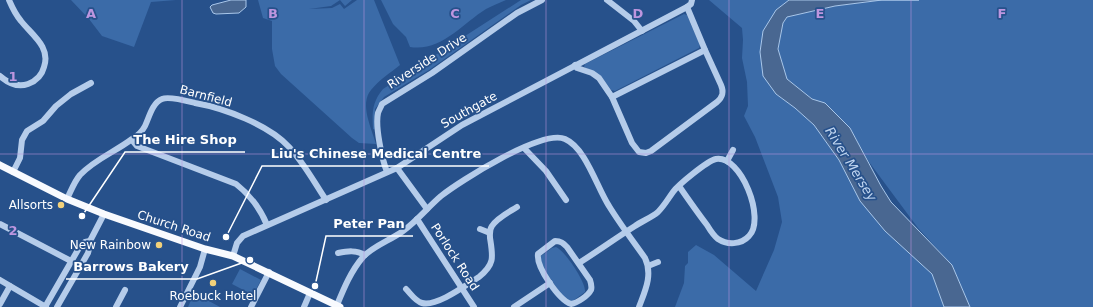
<svg xmlns="http://www.w3.org/2000/svg" width="1093" height="307" viewBox="0 0 1093 307" font-family="'DejaVu Sans',sans-serif">
	<rect width="100%" height="100%" fill="#27518b"/>
	<g fill="#3b6ba8">
		<polygon points="71,0 176,0 151,2 134,47 102,36 89,19"/>
		<path d="M258 0H352L345 6 340 0 331 6 309 9 332 8 340 4 344 9 357 0H374L400 65C390 73 379 80 371 90 359 104 372 129 376 144L359 143 352 138 281 74 275 66 272 49V21L263 18Z"/>
		<path d="M381 0H506C499 3 492 6 486 9 462 24 441 52 410 47L406 37 393 24Z"/>
		<path d="M521 0H531L521 5 429 70 384 97 375 109 376 130 373 129C372 113 372 102 383 89Z"/>
		<polygon points="709,0 789,0 776,10 776,94 795,108 814,125 839,160 916,259 932,274 944,307 675,307 684,283 685,266 688,263 688,252 696,245 714,255 756,291 774,250 782,222 778,197 755,137 744,116 748,106 747,82 742,58 743,40 742,28"/>
		<polygon points="882,0 1093,0 1093,307 970,307 952,265 918,228 869,162 850,128 825,103 812,99 787,79 778,49 783,23 787,17 835,6"/>
		<polygon points="684,14 687,15 700,45 699,48 615,91 611,90 601,76 584,67 585,64"/>
		<path d="M556 247C565 251 586 282 585 292L570 303 564 299 540 263 541 256 552 248Z"/>
		<polygon points="240,269 261,280 253,295 232,284"/>
		<polygon points="194,293 220,307 188,307"/>
	</g>
	<g fill="#496791" stroke="#a9c7ea">
		<polygon points="231,0 246,0 246,7 239,13 216,14 213,13 210,7 212,5"/>
		<polygon points="789,0 919,0 882,0 835,6 787,17 783,23 778,49 787,79 812,99 825,103 850,128 881,186 891,202 952,265 970,307 944,307 932,274 885,231 860,201 839,160 814,125 795,108 776,94 763,76 760,52 763,31 776,10"/>
	</g>
	<g fill="none" stroke-linecap="round" stroke-linejoin="round">
		<g stroke="#b5ccea" stroke-width="6">
			<polyline points="607,0 634,21 642,31"/>
			<path d="M575 65 577 68 592 73 599 78 612 97 632 143 639 152 646 153 651 151 717 102C723 97 724 92 721 85L705 50 687 7"/>
			<path d="M0 76C8 83 17 88 28 84 36 81 42 75 44 67 51 47 32 35 21 21 16 15 12 7 9 0"/>
			<polyline points="612,97 705,50"/>
			<path d="M132 140 137 146 236 184C250 195 260 208 267 225"/>
			<polyline points="524,148 546,171 566,200"/>
			<polyline points="727,161 733,150"/>
			<polyline points="397,168 427,209"/>
			<polyline points="13,172 20,158 22,140 27,131 43,121 56,106 71,94 91,83"/>
			<path d="M387 172C382 159 375 127 378 113 379 110 381 107 382 104L432 73 517 13 542 0"/>
			<path d="M67 199C71 191 74 182 80 175 95 159 115 152 132 139 137 136 142 132 145 126 149 118 152 103 162 99 169 96 187 101 195 103 224 108 269 125 289 147 304 163 314 182 326 200"/>
			<polyline points="417,219 474,307"/>
			<polyline points="0,224 71,261"/>
			<polyline points="480,229 490,233"/>
			<path d="M555 241C561 241 563 243 567 247L590 280C591 283 592 287 591 290 588 296 577 303 571 304 559 300 536 267 538 254Z"/>
			<path d="M338 253C348 251 356 250 365 255"/>
			<polyline points="233,256 237,243 243,236 397,168 462,125 687,7 691,4 692,0"/>
			<path d="M579 263C598 251 616 238 635 226 642 221 651 218 658 212 664 206 668 199 673 192 678 185 707 161 716 159 741 155 766 219 749 236 741 245 727 245 718 239 714 236 710 230 707 225 697 212 688 199 679 186"/>
			<polyline points="648,266 658,262"/>
			<polyline points="0,280 46,307"/>
			<path d="M406 289C411 294 415 301 422 303 437 307 466 285 479 277 495 264 493 257 490 238 490 234 489 230 492 226 497 218 509 212 517 207"/>
			<polyline points="0,304 10,286"/>
			<path d="M337 305C344 288 351 271 363 257 373 246 391 240 403 231 417 221 428 207 441 196 460 181 542 129 565 139 586 148 597 188 609 206 620 224 633 241 645 258 653 275 645 291 639 307"/>
			<polyline points="45,307 79,248 85,242 90,241"/>
			<polyline points="57,307 88,253 90,245 90,241 104,214"/>
			<polyline points="116,307 125,290"/>
			<polyline points="180,307 200,267 205,249"/>
			<polyline points="251,307 269,272"/>
			<polyline points="304,307 310,293"/>
			<polyline points="514,307 550,283"/>
		</g>
		<polyline stroke="#f8fafe" stroke-width="7" points="0,165 67,199 104,214 205,249 233,256 340,307"/>
	</g>
	<path fill="none" stroke="#bd96df" stroke-width="1" stroke-opacity="0.55" d="M182 0V307M364 0V307M546 0V307M729 0V307M911 0V307M0 154H1093"/>
	<g fill="#f3d17a" stroke="#27518b" stroke-width="1.5">
		<circle cx="61" cy="205" r="4"/>
		<circle cx="159" cy="245" r="4"/>
		<circle cx="213" cy="283" r="4"/>
	</g>
	<g text-anchor="middle" dominant-baseline="central" stroke-width="3.5" stroke-linejoin="round" paint-order="stroke">
		<g font-size="12" fill="#fff" stroke="#27518b">
			<text transform="translate(427 61) rotate(-33)">Riverside Drive</text>
			<text transform="translate(206 96) rotate(15)">Barnfield</text>
			<text transform="translate(469 110) rotate(-29)">Southgate</text>
			<text transform="translate(174 226) rotate(18)">Church Road</text>
			<text transform="translate(455 257) rotate(57)">Porlock Road</text>
		</g>
		<g font-size="12" fill="#fff" stroke="#27518b" text-anchor="end">
			<text x="53" y="205">Allsorts</text>
			<text x="151" y="245">New Rainbow</text>
			<text x="213" y="296" text-anchor="middle">Roebuck Hotel</text>
		</g>
		<g font-size="13" font-style="italic" fill="#c1d6f1" stroke="#27518b">
			<text transform="translate(851 164) rotate(58)">River Mersey</text>
		</g>
	</g>
	<g font-size="13" text-anchor="middle" font-weight="bold" fill="#bd96df" stroke="#27518b" stroke-width="3.5" stroke-linejoin="round" paint-order="stroke">
		<text x="91" y="18">A</text>
		<text x="273" y="18">B</text>
		<text x="455" y="18">C</text>
		<text x="638" y="18">D</text>
		<text x="820" y="18">E</text>
		<text x="1002" y="18">F</text>
		<text x="13" y="81">1</text>
		<text x="13" y="235">2</text>
	</g>
	<path fill="none" stroke="#fff" stroke-width="1.5" d="M82 216L125 152H245M226 237L262 166H489M315 286L326 236H413M250 260L197 279H66"/>
	<g fill="#fff" stroke="#27518b" stroke-width="1.5">
		<circle cx="82" cy="216" r="4"/>
		<circle cx="226" cy="237" r="4"/>
		<circle cx="315" cy="286" r="4"/>
		<circle cx="250" cy="260" r="4"/>
	</g>
	<g font-size="13" text-anchor="middle" font-weight="bold" fill="#fff" stroke="#27518b" stroke-width="3.5" stroke-linejoin="round" paint-order="stroke">
		<text x="185" y="144">The Hire Shop</text>
		<text x="376" y="158">Liu's Chinese Medical Centre</text>
		<text x="369" y="228">Peter Pan</text>
		<text x="131" y="271">Barrows Bakery</text>
	</g>
</svg>
